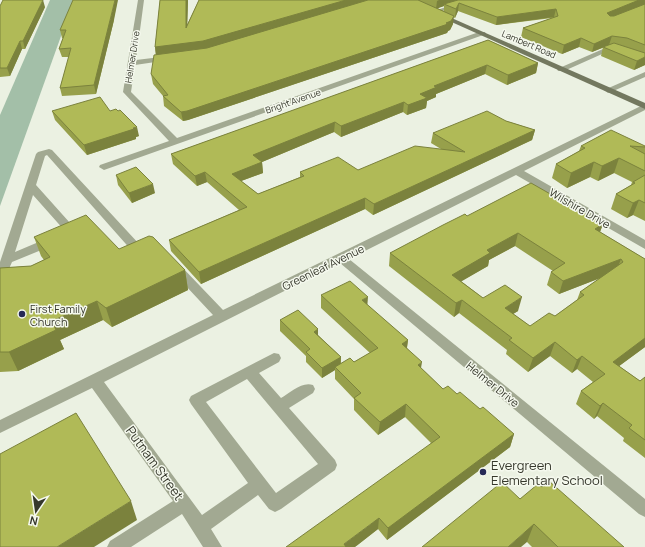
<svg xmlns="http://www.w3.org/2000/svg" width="645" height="547" viewBox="0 0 645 547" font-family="Manrope,sans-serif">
	<rect width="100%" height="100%" fill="#ebf1e2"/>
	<polygon fill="#a3bfa8" points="50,0 74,0 0,206 0,115"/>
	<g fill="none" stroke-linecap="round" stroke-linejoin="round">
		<g fill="#a2a992" fill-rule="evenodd">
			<polygon points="138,0 144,0 136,60 169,56 173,58 169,60 135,65 131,92 177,138 479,32 485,32 486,34 104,170 99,167 100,165 169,141 123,92"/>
			<polygon points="467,0 477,0 436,13 431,12"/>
			<polygon points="610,46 624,48 645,57 645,62 619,52 611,50 564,71 558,71 557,69"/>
			<polygon points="645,72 645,77 611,92 608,93 604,90"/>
			<path d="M645 104V110L524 171 645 240V249L516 175 349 259 645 499V517L639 514 340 263 104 382 202 515 248 483 191 404 189 400 191 396 274 353 279 354 281 358 279 362 259 373 281 398C290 393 302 381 313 385L315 389 313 393 289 408 335 460 337 465 335 470 281 509 275 512 269 509 258 495 211 529 222 547H203L182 514 131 547H107L110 541 173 501 92 388 0 433V420L213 315 171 270 169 267 171 264H179L223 310ZM247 379 318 464 276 493 206 402Z"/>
			<polygon points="49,149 52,150 140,245 150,246 152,249 150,252 133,252 47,155 45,156 36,185 79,233 77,235 69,238 65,236 63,234 65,231 33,195 15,252 48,238 56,238 58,241 56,244 12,262 8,271 0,275 0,262 36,154 38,152"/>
		</g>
		<polygon fill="#73785f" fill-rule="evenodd" points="438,12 645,103 645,109 436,15 436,13"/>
	</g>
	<g fill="#97a04b" fill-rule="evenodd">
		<path d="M160 0H188L187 25 199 0H645V65L634 70 601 56 603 47 610 45 592 52 579 47 562 54 521 37 523 28 552 18 496 25 458 11 455 18 453 17V24L450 30 448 31 447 33 188 120 183 121 164 106 163 96 153 84 151 74 156 55 155 47ZM444 6V11L437 8Z"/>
		<polygon points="0,6 45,7 25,49 22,49 10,76 0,77"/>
		<polygon points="114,20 96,94 62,96 60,88 69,57 62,57 59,49 63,38 62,38 60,30"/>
		<polygon points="488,40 538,63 536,73 507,85 485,74 436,94 436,97 427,101 426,108 407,115 403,112 341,137 334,132 262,162 263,173 241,181 258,194 300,177 300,172 358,170 441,149 431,143 433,133 506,121 535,130 532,140 373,215 365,209 201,284 171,251 169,240 239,210 207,182 197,186 173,164 171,154"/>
		<polygon points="52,111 110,111 139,136 136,137 136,139 87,155 55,120"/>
		<polygon points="581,146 645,146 645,221 633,215 627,218 611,209 616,194 631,185 632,182 614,173 598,181 590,177 567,188 552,178 556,164 579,151"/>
		<polygon points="116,175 155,193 132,203 118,185"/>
		<path d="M467 216 603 224 600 232 645 259V347L619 366 640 381 645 377V458L623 441 624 438 597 416 594 419 576 404 581 391 593 382 577 369 572 373 550 356 528 372 506 354 507 350 459 313 454 317 389 266 390 253ZM515 246 553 271 551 272 547 285 559 294 600 278 580 292 577 300 555 316 530 326 513 314 518 311 483 298 461 281 488 266 489 260Z"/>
		<polygon points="34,237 119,249 185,270 188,290 112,327 103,320 60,340 64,349 18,371 0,372 0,268 31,266 44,260 41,256"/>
		<polygon points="321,295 368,306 408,340 407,348 421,368 443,389 457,394 480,409 514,434 510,447 387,540 378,529 355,547 431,443 405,417 378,435 354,410 354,399 335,379 335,370 322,378 306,362 306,356 280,331 280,320 318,329 318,335 341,357 341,363 354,362 370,353 321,308"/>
		<polygon points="542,487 624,547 532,547 527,542 520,499"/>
	</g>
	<g fill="#7b823d">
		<polygon points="43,0 45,7 25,49 23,41"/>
		<polygon points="115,0 118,0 114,20 96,94 94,85"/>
		<polygon points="186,0 188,0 187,36 186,28"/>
		<polygon points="346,0 374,0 204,50 156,56 155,47"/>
		<polygon points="439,0 462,0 444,4 444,6 436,9 437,1"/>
		<polygon points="639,0 645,0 645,5 605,21 607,13"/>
		<polygon points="459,3 458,11 455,18 456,9"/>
		<polygon points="556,9 554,17 496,25 497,17"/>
		<polygon points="454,16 453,24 450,30 448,31 447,33 188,120 183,121 181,112 446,23"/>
		<polygon points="612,36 609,45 592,52 594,44"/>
		<polygon points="581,38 579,47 562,54 564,45"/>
		<polygon points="20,41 22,49 10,76 7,68"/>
		<polygon points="645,57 645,65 634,70 637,61"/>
		<polygon points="538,63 536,73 507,85 508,75"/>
		<polygon points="487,65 485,74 436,94 436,97 427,101 426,108 407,115 408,105 420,94 434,86"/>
		<polygon points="404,102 403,112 341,137 341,126"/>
		<polygon points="335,122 334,132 262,162 263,173 233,184 232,174 253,155"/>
		<polygon points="137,127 139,136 136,137 136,139 87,155 84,145"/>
		<polygon points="535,130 532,140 373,215 374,204"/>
		<polygon points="619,158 614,173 598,181 602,166"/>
		<polygon points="594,162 590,177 567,188 571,173"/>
		<polygon points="205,172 207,182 197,186 195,176"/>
		<polygon points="153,184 155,193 132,203 129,193"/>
		<polygon points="365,198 365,209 201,284 199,272"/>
		<polygon points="639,200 633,215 627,218 633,203"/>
		<polygon points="603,224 598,237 595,229"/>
		<polygon points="518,233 515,246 489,260 488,266 450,288 452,275 487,250"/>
		<polygon points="621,259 616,272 559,294 563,281"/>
		<polygon points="185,270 188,290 112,327 106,308"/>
		<polygon points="368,297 367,309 362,300"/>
		<polygon points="522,297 518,311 501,321 505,308"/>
		<polygon points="462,300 459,313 454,317 456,303"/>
		<polygon points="97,301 103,320 60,340 64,349 18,371 9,352 52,321"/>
		<polygon points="318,329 318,340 314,332"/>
		<polygon points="645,338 645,347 607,375 613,362"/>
		<polygon points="408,340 406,353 402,344"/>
		<polygon points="555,342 550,356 528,372 533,358"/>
		<polygon points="582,356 577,369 572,373 577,360"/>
		<polygon points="341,357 340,367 335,367 335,370 322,378 322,368"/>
		<polygon points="422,362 420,374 418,365"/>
		<polygon points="603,403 597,416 594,419 600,406"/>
		<polygon points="406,404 405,417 378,435 380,422"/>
		<polygon points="514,434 510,447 387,540 388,528"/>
		<polygon points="131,501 137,520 94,547 57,547"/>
		<polygon points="379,518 378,529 355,547 344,547 344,544"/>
		<polygon points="534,524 527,542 521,547 508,547"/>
	</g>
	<g fill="#b0ba57" stroke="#7b823d" fill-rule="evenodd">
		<polygon points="3,0 43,0 23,41 20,41 7,68 0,68 0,6"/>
		<polygon points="73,0 115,0 94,85 60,88 71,48 59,49 66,30 60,30"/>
		<polygon points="160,0 186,0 186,28 199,0 346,0 203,41 155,47"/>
		<polygon points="368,0 418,0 454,16 451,21 446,23 448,24 187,111 181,112 163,96 168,95 151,74 154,55 207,48"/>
		<polygon points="458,0 639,0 607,13 610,16 614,16 645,4 645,45 627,38 612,36 594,44 581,38 564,45 523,28 558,16 556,9 497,17 459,3 456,9 444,4"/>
		<polygon points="488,40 538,63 508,75 487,65 434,86 437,87 420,94 427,98 408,105 404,102 341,126 335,122 253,155 262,162 232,174 258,194 304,176 300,172 338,157 358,170 415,146 465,152 433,133 487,111 506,121 535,130 374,204 365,198 199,272 169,240 247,207 205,172 195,176 171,154"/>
		<polygon points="614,43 645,53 645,57 637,61 603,47"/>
		<polygon points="100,97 110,111 116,109 118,111 120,110 137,127 133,128 134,129 84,145 52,111"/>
		<polygon points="611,130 645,146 645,147 630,146 645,154 645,171 619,158 602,166 594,162 571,173 556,164 585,148 581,146"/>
		<polygon points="136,167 153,184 129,193 116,175"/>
		<polygon points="645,175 645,203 639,200 633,203 616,194 635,183 633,182"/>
		<path d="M531 183 603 224 595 229 645 259V338L613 362 640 381 645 377V440L629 428 632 425 603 403 600 406 581 391 605 374 582 356 577 360 555 342 533 358 509 340 512 338 462 300 456 303 390 253 443 225 465 214 467 216ZM518 233 565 263 551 272 563 281 621 259 623 262 580 292 584 295 555 316 549 313 530 326 505 308 522 297 505 285 483 298 452 275 490 253 487 250Z"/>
		<polygon points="86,215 119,249 149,236 153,237 185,270 106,308 97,301 52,321 56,330 9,352 0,352 0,268 31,266 50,257 34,237"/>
		<polygon points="350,281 368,297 362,300 408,340 402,344 422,362 418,365 443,389 448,386 457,394 460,392 480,409 483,407 514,434 388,528 379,518 344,544 346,547 286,547 440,437 406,404 380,422 354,398 361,393 335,367 350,358 354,362 378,348 321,295"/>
		<polygon points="298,310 318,329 314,332 341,357 322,368 306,352 310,349 280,320"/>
		<polygon points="76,413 131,501 57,547 0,547 0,454"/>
		<polygon points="549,481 624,547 558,547 534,524 508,547 422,547 502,482 520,499 538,484 542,487"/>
	</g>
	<g fill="#252956" stroke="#f5f9ee" stroke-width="1.5">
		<circle cx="22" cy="314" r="4"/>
		<circle cx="483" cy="472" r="4"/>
	</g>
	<g text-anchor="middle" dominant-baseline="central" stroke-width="3" stroke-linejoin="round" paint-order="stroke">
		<g font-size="9" fill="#36382c" stroke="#f5f9ee">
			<text transform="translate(529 44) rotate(23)">Lambert Road</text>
			<text transform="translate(132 57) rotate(-81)">Helmer Drive</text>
			<text transform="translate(293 101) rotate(-19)">Bright Avenue</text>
		</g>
		<g font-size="11" fill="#36382c" stroke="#f5f9ee">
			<text transform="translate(580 208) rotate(30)">Wilshire Drive</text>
			<text transform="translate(323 267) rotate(-26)">Greenleaf Avenue</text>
			<text transform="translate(493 384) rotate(39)">Helmer Drive</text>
		</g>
		<g font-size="11" fill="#36382c" stroke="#f5f9ee" text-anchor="start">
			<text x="30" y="308">First Family<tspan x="30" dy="13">Church</tspan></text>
		</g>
		<g font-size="13" fill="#36382c" stroke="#f5f9ee">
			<text transform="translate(155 463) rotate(54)">Putnam Street</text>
		</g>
		<g font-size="13" fill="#36382c" stroke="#f5f9ee" text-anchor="start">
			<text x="491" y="465">Evergreen<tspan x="491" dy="15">Elementary School</tspan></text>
		</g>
	</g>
	<g transform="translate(36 511) rotate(193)" stroke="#f5f9ee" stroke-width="3" paint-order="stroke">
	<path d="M0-3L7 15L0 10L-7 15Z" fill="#36382c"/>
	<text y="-6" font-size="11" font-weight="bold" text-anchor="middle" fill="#36382c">N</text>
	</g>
</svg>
